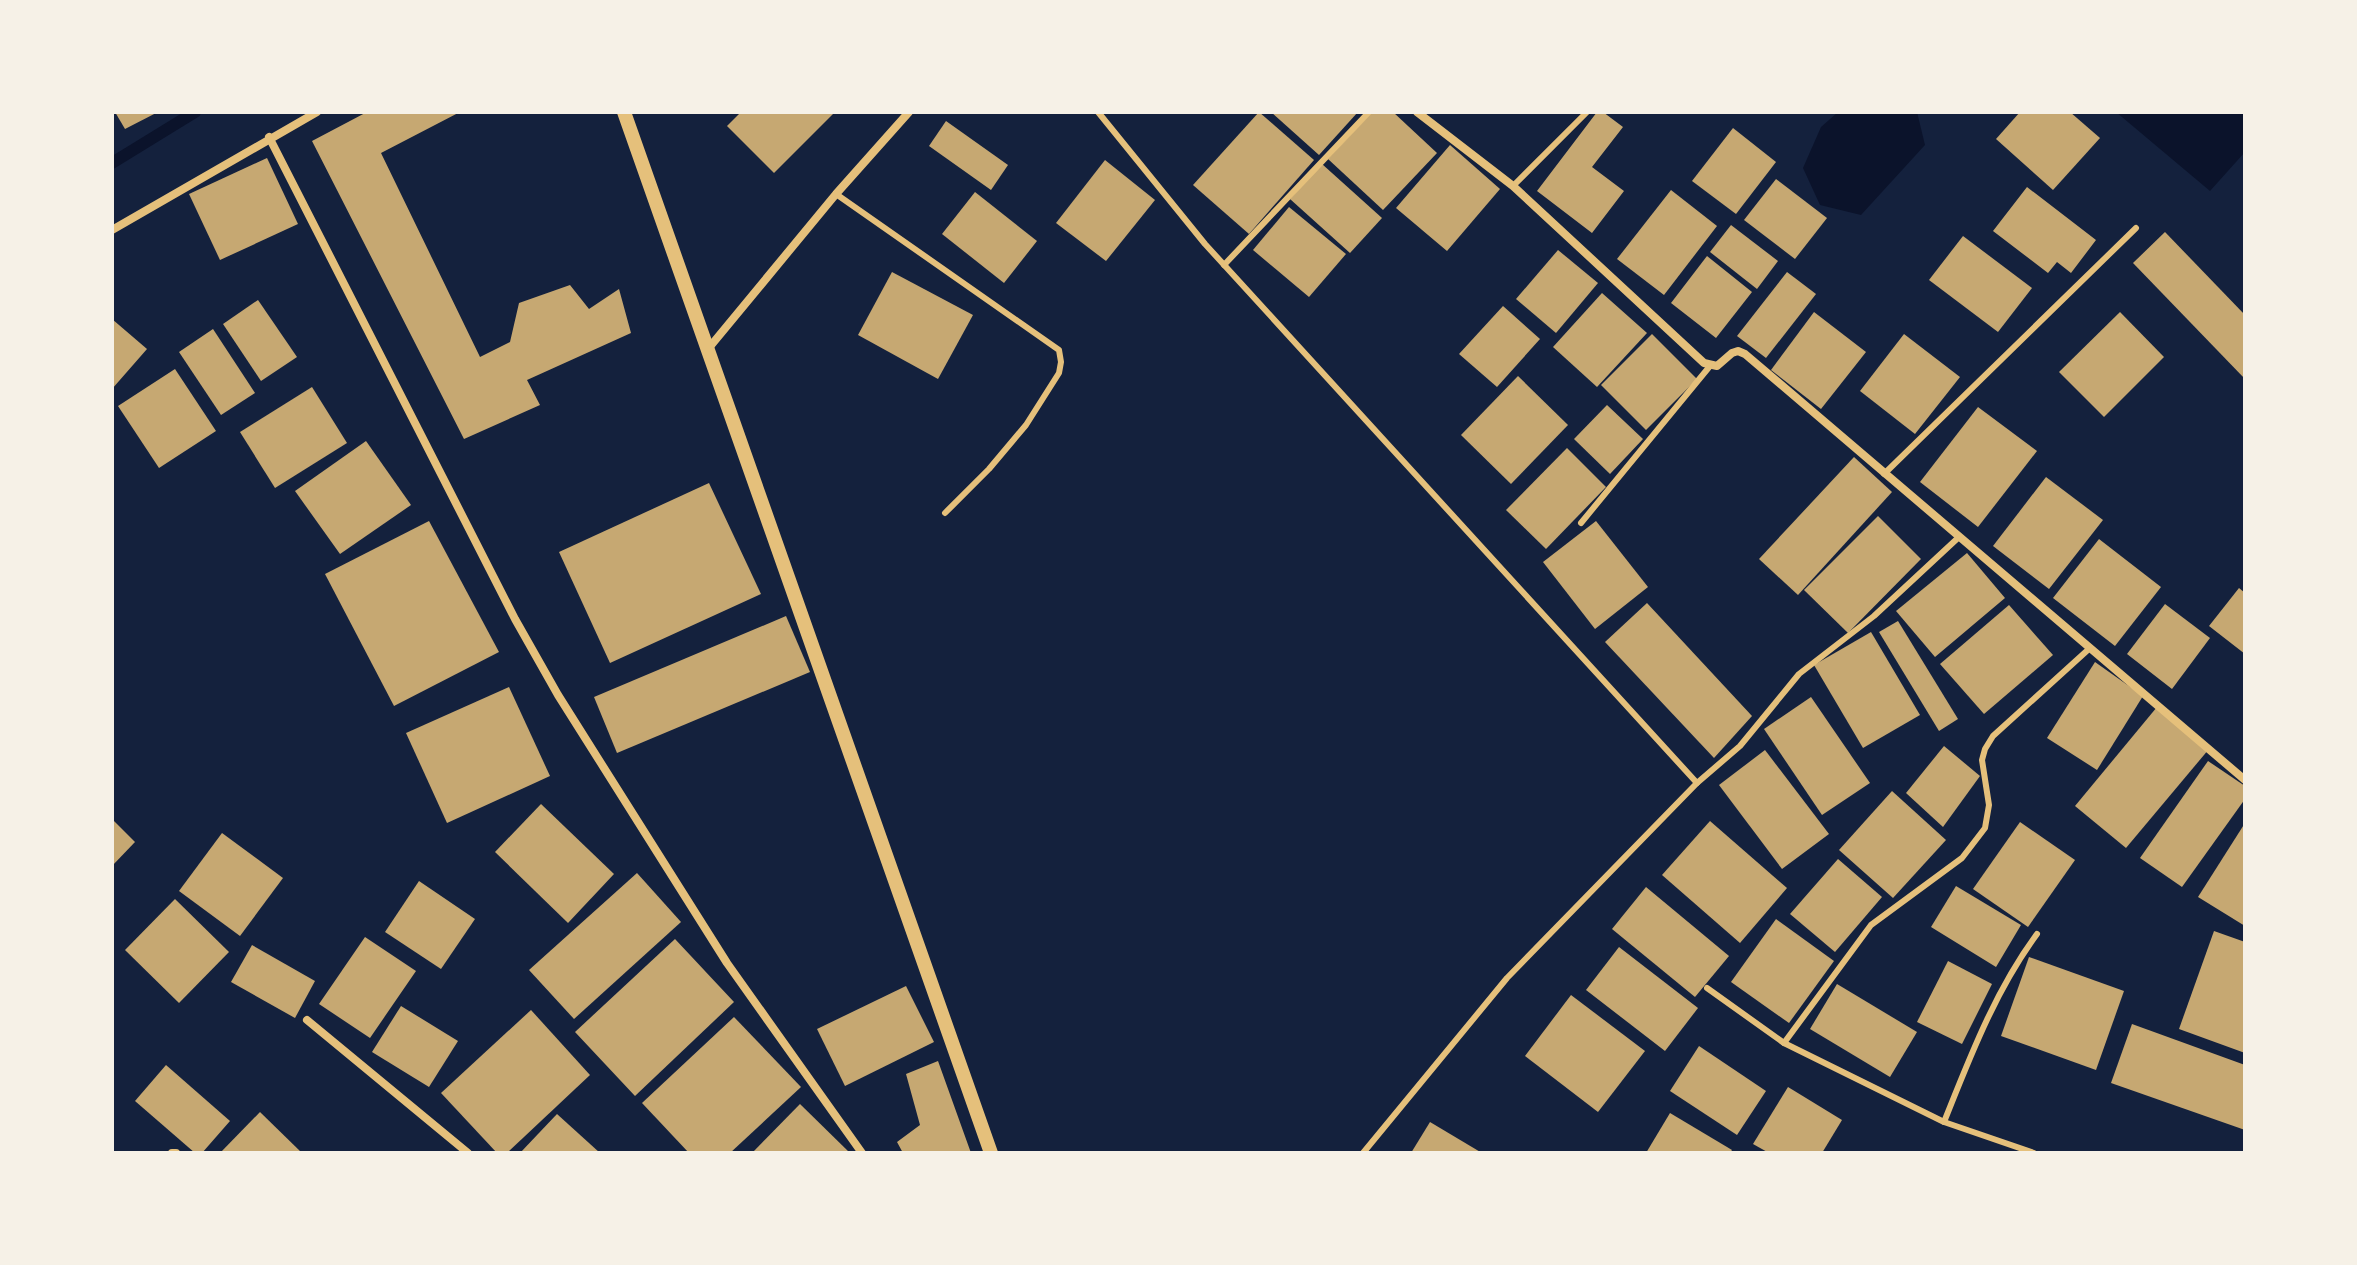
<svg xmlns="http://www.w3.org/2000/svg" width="2357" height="1265" viewBox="0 0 2357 1265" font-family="Cabin,sans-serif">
	<rect width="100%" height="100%" fill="#14213d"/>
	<g fill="#0b132b">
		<polygon points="1838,112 1917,112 1925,145 1861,215 1820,205 1803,168 1821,127"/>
		<polygon points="2116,112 2245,112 2245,152 2210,191"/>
	</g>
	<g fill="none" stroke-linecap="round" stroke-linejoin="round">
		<polyline stroke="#0b132b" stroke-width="12" points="112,163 195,112"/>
	</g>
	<g fill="#c6a872">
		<polygon points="115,112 158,112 125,129"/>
		<polygon points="367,112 460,112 381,153 480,357 510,342 519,303 570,285 589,309 619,289 631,333 527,380 540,405 464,439 312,141"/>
		<polygon points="741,112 835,112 774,173 727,126"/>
		<polygon points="1259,112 1314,160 1249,234 1193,185"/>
		<polygon points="1271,112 1358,112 1319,155"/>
		<polygon points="1372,112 1393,112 1437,153 1383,210 1328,159"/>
		<polygon points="1597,112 1603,112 1623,127 1592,167 1624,191 1592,233 1537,191"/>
		<polygon points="2020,112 2070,112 2100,138 2053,190 1996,139"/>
		<polygon points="946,121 1008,165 991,190 929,146"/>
		<polygon points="1733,128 1776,162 1736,214 1692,181"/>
		<polygon points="1450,145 1500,189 1447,251 1396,208"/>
		<polygon points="267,158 298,224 220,260 189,194"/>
		<polygon points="1105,160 1155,200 1106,261 1056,223"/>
		<polygon points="1322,164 1382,218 1350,253 1290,199"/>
		<polygon points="1776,179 1827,218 1795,259 1744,220"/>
		<polygon points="2027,187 2096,240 2071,273 2057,262 2048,273 1993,231"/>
		<polygon points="1671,190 1717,226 1664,295 1617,259"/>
		<polygon points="975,192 1037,241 1004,283 942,234"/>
		<polygon points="1289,207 1346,254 1309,297 1253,250"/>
		<polygon points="1731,225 1778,261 1757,289 1710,252"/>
		<polygon points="2165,232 2245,315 2245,379 2133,263"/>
		<polygon points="1963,236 2032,288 1998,332 1929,280"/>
		<polygon points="1558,250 1598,283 1556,333 1516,299"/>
		<polygon points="1707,256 1752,292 1716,338 1671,303"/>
		<polygon points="892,272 973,315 938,379 858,335"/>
		<polygon points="1787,272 1816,294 1766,358 1737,336"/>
		<polygon points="1602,293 1647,333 1597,387 1553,347"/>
		<polygon points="258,300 297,357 261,381 223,324"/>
		<polygon points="1503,306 1540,339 1497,387 1459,354"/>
		<polygon points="1814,312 1866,352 1821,409 1771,370"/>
		<polygon points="2120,312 2164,357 2104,417 2059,372"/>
		<polygon points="112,319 147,349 112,389"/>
		<polygon points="213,329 255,393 221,415 179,352"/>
		<polygon points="1652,334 1697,379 1646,430 1601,385"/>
		<polygon points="1904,334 1960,377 1915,434 1860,391"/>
		<polygon points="175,369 216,431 159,468 118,406"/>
		<polygon points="1518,376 1568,425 1511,484 1461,435"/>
		<polygon points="312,387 347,443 275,488 240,432"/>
		<polygon points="1607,405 1643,439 1610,474 1574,439"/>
		<polygon points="1978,407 2037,451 1978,527 1920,482"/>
		<polygon points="366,441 411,505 340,554 295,491"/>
		<polygon points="1567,448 1606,487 1546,549 1506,510"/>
		<polygon points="1854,457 1892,492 1798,595 1759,559"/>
		<polygon points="2046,477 2103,520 2049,589 1993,546"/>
		<polygon points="709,483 761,594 610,663 559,552"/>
		<polygon points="1878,516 1921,559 1848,633 1804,590"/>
		<polygon points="429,521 499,652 394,706 325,574"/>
		<polygon points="1596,521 1648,587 1595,629 1543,562"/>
		<polygon points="2099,539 2161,587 2115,646 2053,598"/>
		<polygon points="1967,553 2005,598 1935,657 1896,611"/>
		<polygon points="2239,588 2245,593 2245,654 2209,626"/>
		<polygon points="1647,603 1752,716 1714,758 1605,642"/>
		<polygon points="2165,604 2210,638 2172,689 2127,654"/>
		<polygon points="2009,605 2053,655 1984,714 1940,664"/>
		<polygon points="786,616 810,672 617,753 594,697"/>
		<polygon points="1898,621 1958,719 1939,731 1879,632"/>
		<polygon points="1871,632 1920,715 1863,748 1814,665"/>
		<polygon points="2095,662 2143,696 2097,770 2047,738"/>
		<polygon points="509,687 550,776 447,823 406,733"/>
		<polygon points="1811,697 1870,783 1822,815 1764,729"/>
		<polygon points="2157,707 2209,749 2126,848 2075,806"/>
		<polygon points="1944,746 1980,776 1943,827 1906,793"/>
		<polygon points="1765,750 1829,834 1782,869 1719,785"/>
		<polygon points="2208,761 2245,786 2245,799 2182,887 2140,858"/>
		<polygon points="1892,791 1946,840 1893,898 1839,850"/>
		<polygon points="541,804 614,874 568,923 495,852"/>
		<polygon points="112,819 135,842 112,866"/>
		<polygon points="1710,821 1787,888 1740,943 1662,875"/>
		<polygon points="2020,822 2075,860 2028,927 1973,889"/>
		<polygon points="2245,823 2245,926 2198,897"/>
		<polygon points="222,833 283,878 240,936 179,891"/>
		<polygon points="1838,859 1882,897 1835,952 1790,914"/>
		<polygon points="637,873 681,922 574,1019 529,970"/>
		<polygon points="419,881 475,919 441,969 385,932"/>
		<polygon points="1956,886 2021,925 1996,967 1931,927"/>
		<polygon points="1646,887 1729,956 1695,997 1612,929"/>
		<polygon points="175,899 229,952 179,1003 125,950"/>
		<polygon points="1776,919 1834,961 1789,1023 1731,982"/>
		<polygon points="2214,931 2245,942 2245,1053 2179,1029"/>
		<polygon points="365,937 416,971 370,1038 319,1004"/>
		<polygon points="675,939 734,1002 635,1096 575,1032"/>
		<polygon points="252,945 315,981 295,1018 231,982"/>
		<polygon points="1619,947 1698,1008 1665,1051 1586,990"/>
		<polygon points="2029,957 2124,991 2096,1070 2001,1036"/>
		<polygon points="1948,961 1992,984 1962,1044 1917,1022"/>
		<polygon points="1837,984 1917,1032 1890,1077 1810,1029"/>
		<polygon points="906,986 934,1042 845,1086 817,1029"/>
		<polygon points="1571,995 1645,1051 1598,1112 1525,1056"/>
		<polygon points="401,1006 458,1041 429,1087 372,1052"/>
		<polygon points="531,1010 590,1075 507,1153 497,1153 441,1093"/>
		<polygon points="734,1017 801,1087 730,1153 689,1153 642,1103"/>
		<polygon points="2132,1024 2245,1065 2245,1130 2111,1083"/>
		<polygon points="1699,1046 1766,1091 1737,1135 1670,1091"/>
		<polygon points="938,1061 971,1153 903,1153 897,1142 920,1125 906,1074"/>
		<polygon points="166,1065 230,1121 202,1153 195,1153 135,1101"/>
		<polygon points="1788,1087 1842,1120 1822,1153 1769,1153 1753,1144"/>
		<polygon points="800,1104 850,1153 752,1153"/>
		<polygon points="260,1112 302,1153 220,1153"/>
		<polygon points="1670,1113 1732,1150 1730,1153 1646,1153"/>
		<polygon points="557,1114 600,1153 520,1153"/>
		<polygon points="1430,1122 1482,1153 1411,1153"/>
	</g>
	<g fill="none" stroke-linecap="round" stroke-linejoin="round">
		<g stroke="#e5c07b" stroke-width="6">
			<polyline points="1098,112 1205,244 1697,783"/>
			<polyline points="1513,186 1587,112"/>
			<polyline points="836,194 1059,350 1061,362 1059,373 1026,425 989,469 945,513"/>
			<polyline points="1224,265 1369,112"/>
			<polyline points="1884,474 2136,228"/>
			<polyline points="1581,523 1710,366"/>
			<polyline points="1707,988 1784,1043 1944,1122 2034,1153"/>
			<polyline points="1784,1043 1871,925 1962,858 1985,828 1989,805 1982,760 1985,749 1993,736 2090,648"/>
			<path d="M1944 1122C1970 1057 1995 991 2037 934"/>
			<polyline points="1363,1153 1507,978 1697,783 1740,746 1799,674 1874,616 1959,537"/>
		</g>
		<g stroke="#e5c07b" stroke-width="8">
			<polyline points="1417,112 1513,186 1704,363 1717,366 1732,353 1738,351 1745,354 2245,780"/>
			<polyline points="269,137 515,619 558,695 727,963 862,1153"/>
			<polyline points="112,230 317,112"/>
			<polyline points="708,349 836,194 909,112"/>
			<polyline points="307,1020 468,1153"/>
			<polyline points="172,1153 176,1153"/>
		</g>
		<polyline stroke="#e5c07b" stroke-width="14" points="624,112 991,1153"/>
	</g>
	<rect width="2357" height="1265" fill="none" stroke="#f6f1e7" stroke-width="228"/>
</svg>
